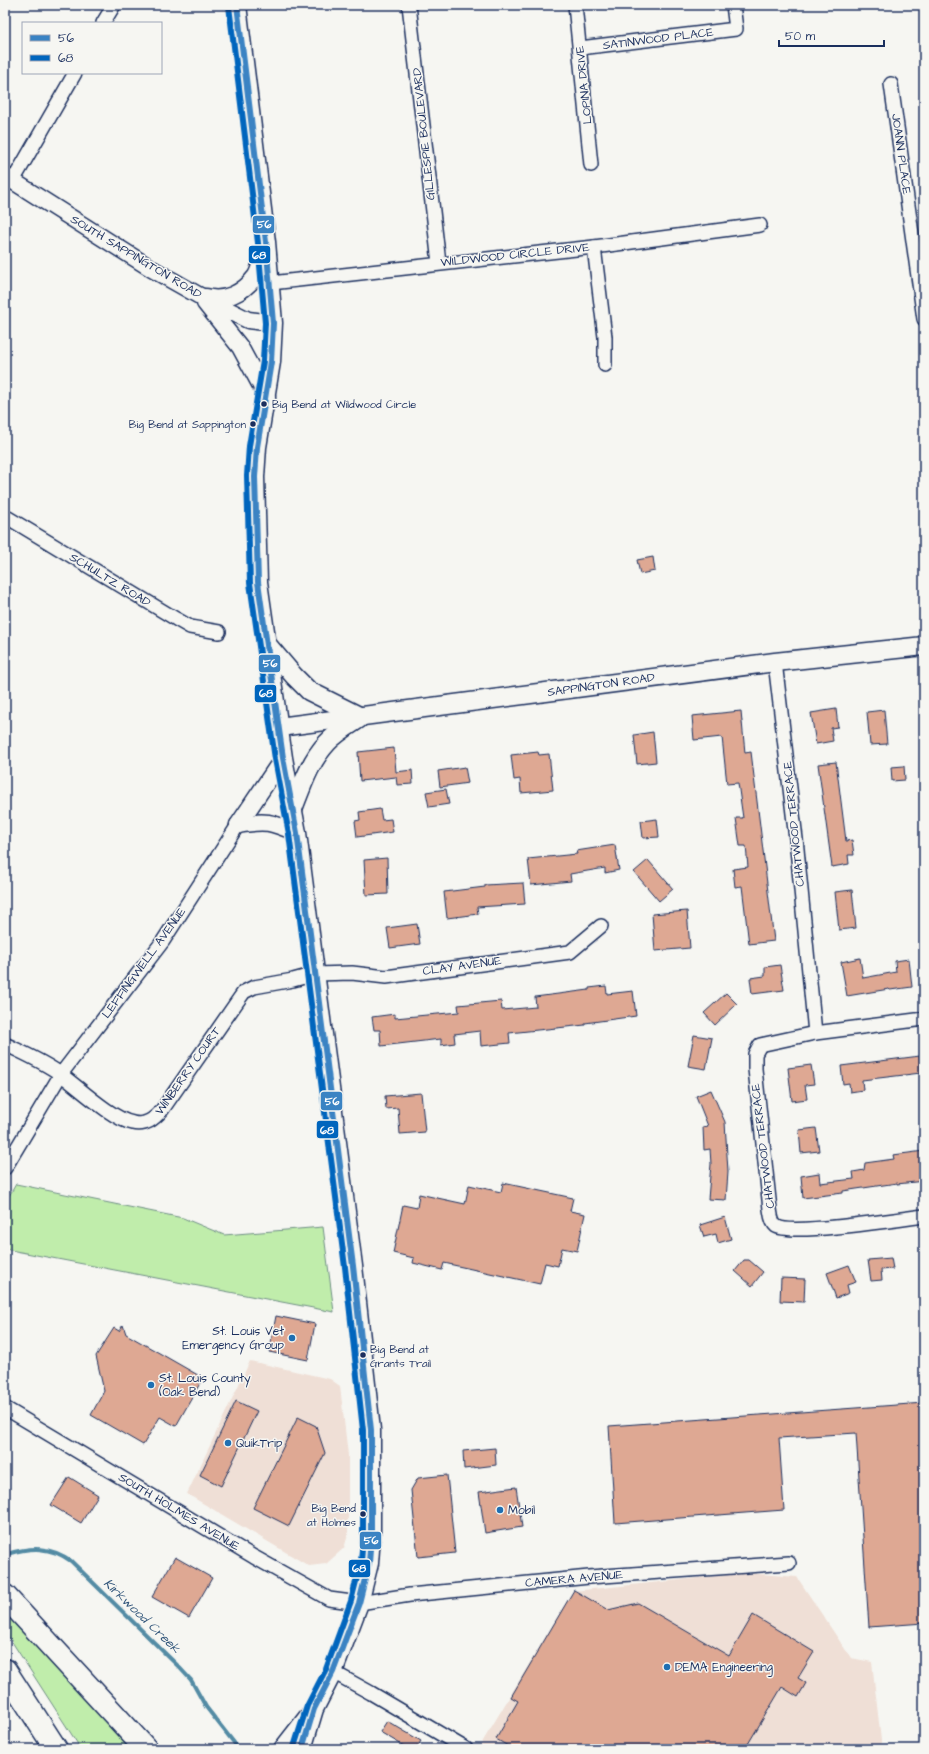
<svg xmlns="http://www.w3.org/2000/svg" width="929" height="1754" viewBox="0 0 929 1754" font-family="'Architects Daughter',sans-serif">
	<rect width="100%" height="100%" fill="#f6f6f2"/>
	<filter id="ink" filterUnits="userSpaceOnUse"><feTurbulence type="fractalNoise" baseFrequency=".025" numOctaves="2"/><feDisplacementMap in="SourceGraphic" scale="8" xChannelSelector="R" yChannelSelector="G"/><feConvolveMatrix kernelMatrix="1 2 1 2 8 2 1 2 1" color-interpolation-filters="sRGB"/></filter>
	<g filter="url(#ink)">
		<g fill="#efdfd6">
			<polygon points="250,1361 330,1379 340,1386 348,1455 348,1535 344,1548 326,1564 309,1566 187,1494"/>
			<polygon points="746,1573 797,1577 851,1658 872,1662 882,1749 485,1749 480,1746 573,1591"/>
		</g>
		<g fill="#c0edab" stroke="#6e8e84">
			<polygon points="16,1184 183,1218 224,1235 323,1227 334,1312 5,1249 5,1203"/>
			<polygon points="5,1604 136,1749 81,1749 5,1631"/>
		</g>
		<g fill="none" stroke-linecap="round" stroke-linejoin="round">
			<path stroke="#538ba4" stroke-width="4" d="M7 1554C31 1547 50 1546 71 1561L178 1666 191 1680 206 1707 235 1744"/>
		</g>
		<g fill="#dea893" stroke="#1b2f5e">
			<polygon points="653,557 655,571 640,574 637,560"/>
			<polygon points="836,709 838,727 831,728 833,741 816,744 811,713"/>
			<polygon points="884,710 887,744 870,745 867,712"/>
			<polygon points="741,711 745,753 751,752 774,941 749,944 742,886 735,887 733,869 748,867 746,846 740,846 736,818 743,818 738,783 727,784 722,737 694,740 692,716"/>
			<polygon points="653,732 656,762 637,764 634,735"/>
			<polygon points="394,748 396,772 412,770 413,784 397,785 396,777 360,781 358,752"/>
			<polygon points="538,752 539,755 549,754 553,790 521,793 520,779 514,780 511,755"/>
			<polygon points="836,762 846,841 852,840 854,855 848,855 849,864 832,867 818,764"/>
			<polygon points="904,766 905,780 892,781 891,767"/>
			<polygon points="465,767 468,783 440,787 438,771"/>
			<polygon points="446,789 449,804 429,807 426,792"/>
			<polygon points="380,809 382,820 391,819 393,832 357,837 355,821 360,820 359,812"/>
			<polygon points="657,819 659,837 643,838 641,821"/>
			<polygon points="615,845 619,870 605,873 605,868 570,874 571,881 531,885 528,859 577,854 576,851"/>
			<polygon points="387,858 388,894 366,895 364,860"/>
			<polygon points="648,860 673,889 659,901 634,872"/>
			<polygon points="523,883 525,904 477,907 478,914 447,918 444,892 485,887 485,885"/>
			<polygon points="852,890 856,928 839,930 835,892"/>
			<polygon points="687,911 690,948 655,951 652,914"/>
			<polygon points="417,924 420,944 390,948 387,928"/>
			<polygon points="860,958 863,978 896,972 895,961 909,959 912,987 890,990 889,989 847,996 841,962"/>
			<polygon points="780,965 784,990 752,994 750,978 765,976 765,967"/>
			<polygon points="606,986 607,994 633,991 636,1016 585,1023 585,1025 509,1033 510,1043 481,1046 480,1031 454,1034 455,1043 441,1045 441,1039 381,1046 380,1030 374,1030 372,1017 395,1014 395,1018 459,1012 458,1005 501,1001 502,1010 536,1007 535,997 589,990 589,988"/>
			<polygon points="726,993 737,1004 715,1025 704,1013"/>
			<polygon points="694,1035 712,1038 706,1069 688,1066"/>
			<polygon points="920,1056 921,1073 862,1080 863,1090 850,1092 849,1083 843,1084 841,1066"/>
			<polygon points="811,1065 814,1084 805,1085 807,1099 792,1101 788,1068"/>
			<polygon points="711,1090 725,1122 728,1172 726,1200 708,1199 711,1164 710,1149 704,1150 703,1127 708,1126 696,1096"/>
			<polygon points="421,1093 425,1132 400,1134 398,1108 386,1109 385,1096"/>
			<polygon points="816,1128 819,1151 801,1153 799,1130"/>
			<polygon points="924,1151 924,1181 897,1184 897,1183 843,1191 843,1193 803,1198 801,1176 819,1173 820,1183 854,1179 853,1172 864,1170 865,1163 894,1159 893,1155"/>
			<polygon points="503,1183 573,1198 570,1211 585,1214 577,1251 562,1248 558,1266 545,1263 540,1284 444,1263 442,1270 413,1263 414,1258 393,1253 403,1205 417,1208 419,1194 465,1204 469,1185 501,1192"/>
			<polygon points="725,1217 731,1239 718,1243 716,1234 704,1237 700,1225"/>
			<polygon points="891,1258 893,1269 881,1270 882,1280 871,1281 868,1260"/>
			<polygon points="744,1260 749,1260 763,1272 752,1286 735,1271"/>
			<polygon points="849,1265 856,1282 847,1285 849,1293 836,1298 827,1273"/>
			<polygon points="781,1278 805,1279 804,1302 780,1301"/>
			<polygon points="276,1316 315,1324 308,1360 269,1352"/>
			<polygon points="123,1325 126,1334 203,1378 176,1426 160,1417 143,1445 91,1415 104,1391 96,1356 114,1328 119,1331"/>
			<polygon points="236,1401 257,1411 221,1486 200,1475"/>
			<polygon points="924,1403 924,1623 869,1627 856,1433 779,1438 784,1510 615,1523 609,1426"/>
			<polygon points="298,1417 316,1426 325,1453 289,1526 253,1508"/>
			<polygon points="495,1448 496,1465 464,1469 463,1451"/>
			<polygon points="447,1475 455,1553 418,1557 411,1490 418,1478"/>
			<polygon points="69,1477 98,1495 81,1523 51,1505"/>
			<polygon points="516,1487 522,1527 485,1533 479,1492"/>
			<polygon points="175,1557 212,1578 189,1618 152,1597"/>
			<polygon points="574,1590 608,1610 638,1603 729,1656 753,1615 814,1652 798,1678 806,1683 798,1697 782,1687 745,1749 513,1749 496,1739 518,1701 511,1697"/>
			<polygon points="387,1721 421,1741 416,1749 409,1749 380,1732"/>
		</g>
		<g fill="none" stroke-linecap="round" stroke-linejoin="round">
			<defs>
				<g id="minor">
					<polyline points="409,5 439,263"/>
					<polyline points="575,5 591,165"/>
					<polyline points="103,23 114,5"/>
					<polyline points="580,48 736,29 733,5"/>
					<polyline points="891,84 924,319"/>
					<polyline points="13,181 75,73"/>
					<polyline points="594,247 605,337 605,365"/>
					<polyline points="271,283 594,247 760,225"/>
					<polyline points="5,516 176,619 190,627 219,632"/>
					<polyline points="775,662 796,839 815,1033"/>
					<path d="M924 1019 815 1033 760 1045 755 1054V1069L770 1209C771 1214 771 1222 776 1226 790 1236 901 1219 924 1216"/>
					<path d="M5 1044C23 1053 42 1061 59 1073 77 1086 113 1120 133 1123 146 1126 154 1119 162 1110L239 999 244 992 254 987 293 980 315 974 352 973 386 977 570 952 601 926"/>
					<polyline points="5,1168 61,1074 163,941 238,825"/>
					<polyline points="5,1408 254,1557 329,1599 359,1603 410,1595 589,1577 789,1563"/>
					<polyline points="333,1672 371,1693 466,1749"/>
				</g>
				<g id="tertiary">
					<polyline points="5,176 152,269 198,295 248,320 273,323"/>
					<path d="M206 297C224 302 243 293 255 277 260 271 263 253 265 245"/>
					<polyline points="205,303 240,347 267,397"/>
					<polyline points="238,825 283,758"/>
					<path d="M238 825C267 820 271 822 297 833"/>
				</g>
				<g id="secondary">
					<polyline points="237,5 266,242 273,323 271,362 257,447 255,477 258,582 283,758 297,833 353,1266 371,1430 371,1536 369,1563 359,1603 333,1672 314,1709 302,1749"/>
					<polyline points="266,643 294,676 309,691 361,717"/>
					<polyline points="279,727 775,662 924,646"/>
					<path d="M293 809C302 786 310 761 327 743 336 733 348 726 359 719"/>
					<polyline points="283,1749 308,1717"/>
				</g>
				<g id="motorway">
					<polyline points="5,1596 146,1749"/>
					<polyline points="5,1670 56,1749"/>
				</g>
			</defs>
			<use href="#minor" stroke="#1b2f5e" stroke-width="16"/>
			<use href="#tertiary" stroke="#1b2f5e" stroke-width="19"/>
			<use href="#secondary" stroke="#1b2f5e" stroke-width="21"/>
			<use href="#motorway" stroke="#1b2f5e" stroke-width="25"/>
			<use href="#minor" stroke="#f6f6f2" stroke-width="13"/>
			<use href="#tertiary" stroke="#f6f6f2" stroke-width="16"/>
			<use href="#secondary" stroke="#f6f6f2" stroke-width="18"/>
			<use href="#motorway" stroke="#f6f6f2" stroke-width="22"/>
			<defs>
				<polyline id="bus-1" points="237,5 266,242 273,323 271,362 257,447 255,477 258,582 283,758 297,833 353,1266 371,1430 371,1536 369,1563 359,1603 333,1672 314,1709 302,1749"/>
				<polyline id="bus-2" points="229,6 258,243 265,323 263,361 249,446 247,476 250,583 275,759 289,834 345,1267 363,1430 363,1536 361,1562 351,1601 326,1669 307,1706 294,1747"/>
			</defs>
			<use href="#bus-1" stroke="#f6f6f2" stroke-width="9"/>
			<use href="#bus-2" stroke="#f6f6f2" stroke-width="9"/>
			<use href="#bus-1" stroke="#3a83c3" stroke-width="6"/>
			<use href="#bus-2" stroke="#0065bd" stroke-width="6"/>
		</g>
	</g>
	<g fill="#1b2f5e" stroke="#f6f6f2" stroke-width="1.5">
		<circle cx="264" cy="404" r="3.5"/>
		<circle cx="253" cy="424" r="3.5"/>
		<circle cx="363" cy="1355" r="3.5"/>
		<circle cx="363" cy="1514" r="3.5"/>
	</g>
	<g fill="#1f6fb2" stroke="#f6f6f2" stroke-width="1.5">
		<circle cx="292" cy="1338" r="4"/>
		<circle cx="151" cy="1385" r="4"/>
		<circle cx="228" cy="1443" r="4"/>
		<circle cx="500" cy="1510" r="4"/>
		<circle cx="667" cy="1667" r="4"/>
	</g>
	<g text-anchor="middle" dominant-baseline="central" stroke-width="3" stroke-linejoin="round" paint-order="stroke">
		<g font-size="11" fill="#1b2f5e" stroke="#f6f6f2" text-anchor="start">
			<text x="272" y="404">Big Bend at Wildwood Circle</text>
			<text x="246" y="424" text-anchor="end">Big Bend at Sappington</text>
			<text x="370" y="1349">Big Bend at<tspan x="370" dy="14">Grants Trail</tspan></text>
			<text x="356" y="1508" text-anchor="end">Big Bend<tspan x="356" dy="14">at Holmes</tspan></text>
		</g>
		<g font-size="12" fill="#1b2f5e" stroke="#f6f6f2">
			<text transform="translate(658 39) rotate(-7)">SATINWOOD PLACE</text>
			<text transform="translate(584 85) rotate(-96)">LOPINA DRIVE</text>
			<text transform="translate(424 134) rotate(-96)">GILLESPIE BOULEVARD</text>
			<text transform="translate(901 154) rotate(82)">JOANN PLACE</text>
			<text transform="translate(515 255) rotate(-6)">WILDWOOD CIRCLE DRIVE</text>
			<text transform="translate(136 257) rotate(31)">SOUTH SAPPINGTON ROAD</text>
			<text transform="translate(110 580) rotate(31)">SCHULTZ ROAD</text>
			<text transform="translate(601 685) rotate(-8)">SAPPINGTON ROAD</text>
			<text transform="translate(794 824) rotate(-96)">CHATWOOD TERRACE</text>
			<text transform="translate(144 963) rotate(-54)">LEFFINGWELL AVENUE</text>
			<text transform="translate(462 966) rotate(-8)">CLAY AVENUE</text>
			<text transform="translate(188 1071) rotate(-55)">WINBERRY COURT</text>
			<text transform="translate(763 1146) rotate(-97)">CHATWOOD TERRACE</text>
			<text transform="translate(179 1512) rotate(31)">SOUTH HOLMES AVENUE</text>
			<text transform="translate(574 1579) rotate(-5)">CAMERA AVENUE</text>
		</g>
		<g font-size="12" fill="#1b2f5e" stroke="#f6f6f2" text-anchor="start">
			<text x="284" y="1331" text-anchor="end">St. Louis Vet<tspan x="284" dy="14">Emergency Group</tspan></text>
			<text x="159" y="1378">St. Louis County<tspan x="159" dy="14">(Oak Bend)</tspan></text>
			<text x="236" y="1443">QuikTrip</text>
			<text x="508" y="1510">Mobil</text>
			<text x="675" y="1667">DEMA Engineering</text>
		</g>
		<g font-size="13" font-style="italic" fill="#32567b" stroke="#f6f6f2">
			<text transform="translate(142 1616) rotate(44)">Kirkwood Creek</text>
		</g>
	</g>
	<g stroke="#f6f6f2" stroke-width="1.5">
		<rect x="252" y="215" width="23" height="19" rx="4" fill="#3a83c3"/>
		<rect x="248" y="245" width="23" height="19" rx="4" fill="#0065bd"/>
		<rect x="258" y="654" width="23" height="19" rx="4" fill="#3a83c3"/>
		<rect x="254" y="684" width="23" height="19" rx="4" fill="#0065bd"/>
		<rect x="320" y="1091" width="23" height="20" rx="4" fill="#3a83c3"/>
		<rect x="316" y="1120" width="23" height="19" rx="4" fill="#0065bd"/>
		<rect x="359" y="1531" width="23" height="19" rx="4" fill="#3a83c3"/>
		<rect x="348" y="1559" width="23" height="19" rx="4" fill="#0065bd"/>
	</g>
	<g font-size="11" text-anchor="middle" font-weight="bold" fill="#fff">
		<text x="264" y="228">56</text>
		<text x="259" y="259">68</text>
		<text x="270" y="667">56</text>
		<text x="266" y="697">68</text>
		<text x="332" y="1105">56</text>
		<text x="327" y="1134">68</text>
		<text x="371" y="1544">56</text>
		<text x="359" y="1572">68</text>
	</g>
	<rect width="929" height="1754" fill="none" stroke="#f6f6f2" stroke-width="20"/>
	<rect x="10" y="10" width="909" height="1734" fill="none" stroke="#1b2f5e" stroke-width="1.5" filter="url(#ink)"/>
	<rect x="22" y="22" width="140" height="52" fill="#f6f6f2" stroke="#9ea6b7"/>
	<rect x="30" y="35" width="20" height="6" fill="#3a83c3" stroke="#9ea6b7"/>
	<text x="58" y="42" font-size="12" fill="#1b2f5e">56</text>
	<rect x="30" y="55" width="20" height="6" fill="#0065bd" stroke="#9ea6b7"/>
	<text x="58" y="62" font-size="12" fill="#1b2f5e">68</text>
	<path d="M779 40v6h105v-6" fill="none" stroke="#1b2f5e" stroke-width="2"/>
	<text x="785" y="40" font-size="12" fill="#1b2f5e" stroke="#f6f6f2" stroke-width="3" paint-order="stroke">50 m</text>
</svg>
